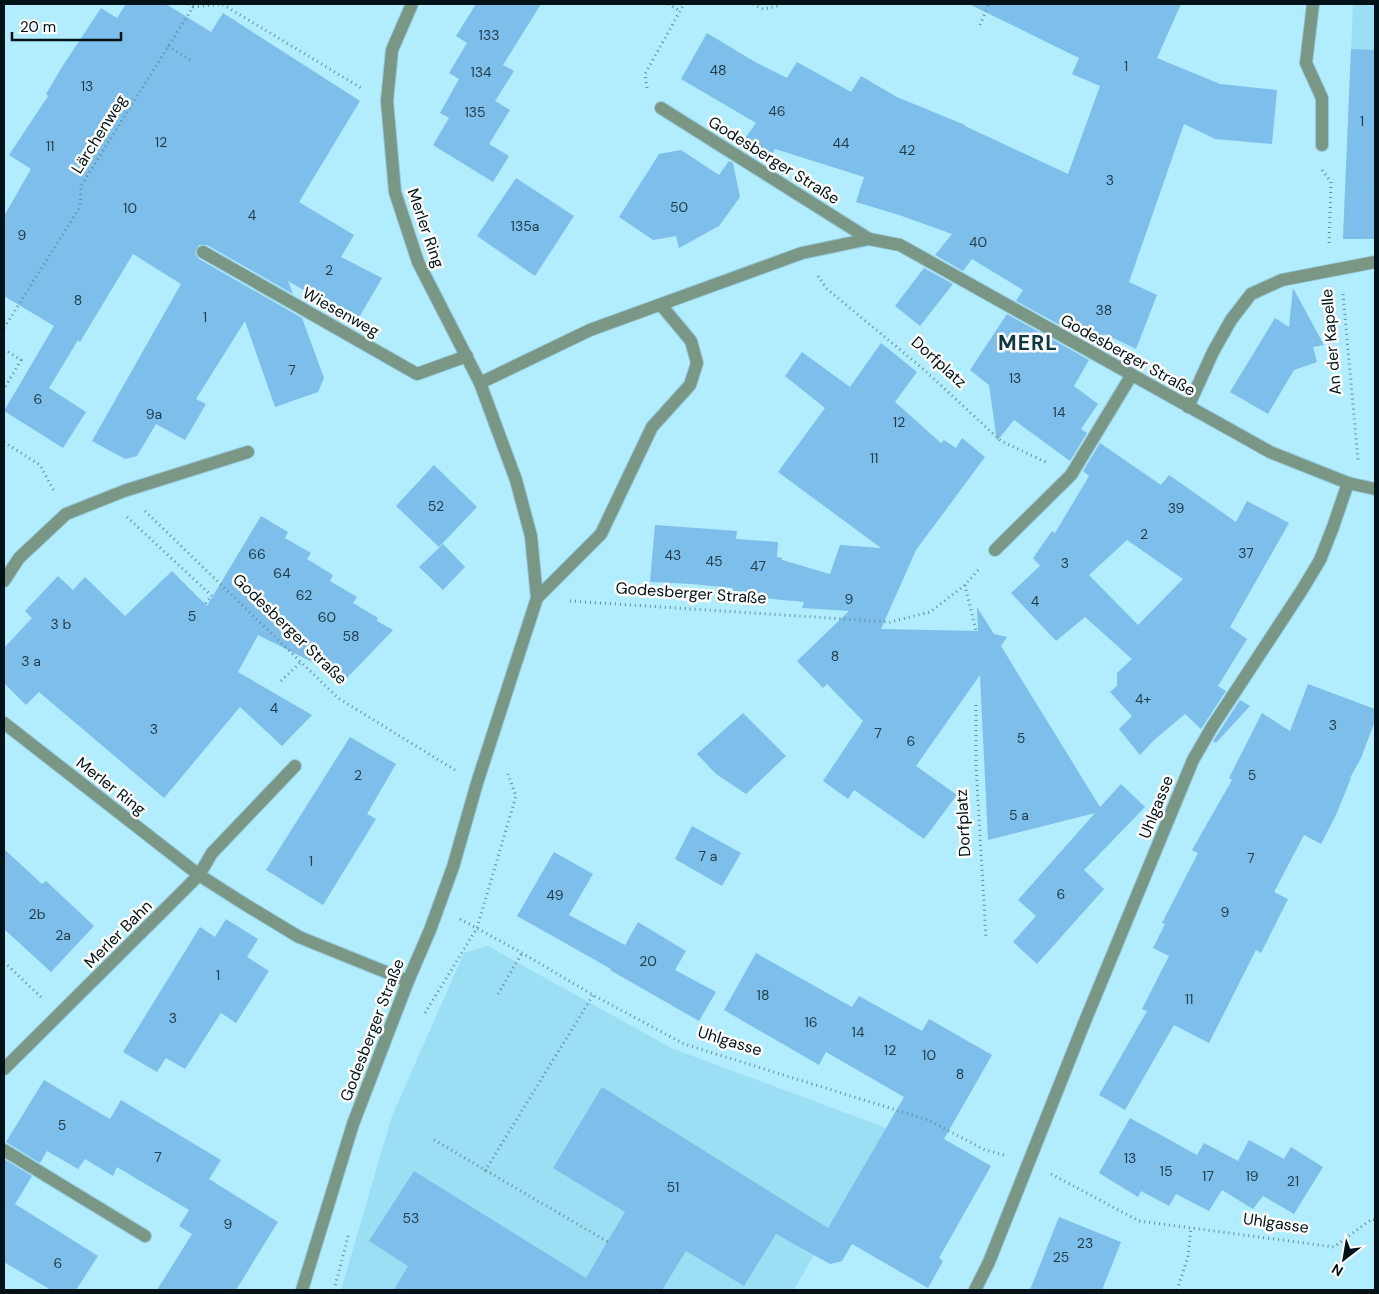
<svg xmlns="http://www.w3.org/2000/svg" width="1379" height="1294" viewBox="0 0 1379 1294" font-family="'DM Sans',sans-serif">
	<rect width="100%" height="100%" fill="#b1ecff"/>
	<g fill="#9cdef3">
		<polygon points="1353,4 1375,4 1375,239 1343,239"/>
		<polygon points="488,946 671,1048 886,1128 794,1290 341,1290 392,1116 464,953"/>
	</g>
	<g fill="#7ebeea" fill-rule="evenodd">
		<polygon points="126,4 166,4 211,32 223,13 360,101 299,202 354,235 341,257 382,278 357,321 288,281 293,294 207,245 199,245 195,253 199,259 302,318 324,378 318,392 275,407 245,321 196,399 206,404 185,440 156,424 137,456 125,459 92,441 181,284 133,254 80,342 78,340 49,388 86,412 63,448 4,411 54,326 4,296 4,216 31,169 9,155 48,96 46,94 62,67 101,8 117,18"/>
		<polygon points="476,4 541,4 503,65 514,71 495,101 510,110 489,144 509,156 493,182 433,145 449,118 440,113 459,79 449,73 467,43 456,36"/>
		<polygon points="969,4 1181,4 1157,58 1220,84 1277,90 1272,144 1215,139 1184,124 1129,282 1157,295 1136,349 1105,334 1098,346 1016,301 1023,290 972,259 963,271 935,255 952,234 899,215 856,202 864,177 775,149 767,164 739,147 756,123 681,79 707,33 755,62 787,78 797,62 851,92 861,76 897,97 965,125 965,126 1068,174 1100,86 1072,74 1079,58"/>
		<polygon points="1351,49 1375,50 1375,239 1343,239"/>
		<polygon points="681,150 719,175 729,161 733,163 740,197 719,226 679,248 676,236 653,240 619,217 659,154"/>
		<polygon points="516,178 574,216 535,276 477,236"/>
		<polygon points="924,268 953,284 920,326 895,306"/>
		<polygon points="1293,288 1324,345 1313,347 1317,362 1294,370 1268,414 1230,392 1275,318 1289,327"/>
		<polygon points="1007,314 1089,360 1074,386 1098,404 1081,429 1087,433 1070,461 1014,420 997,441 989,385 970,370"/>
		<polygon points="881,343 917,372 895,402 941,443 944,440 956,448 962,438 985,457 916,550 881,629 978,631 977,607 994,634 1007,637 1001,646 1100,807 1121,784 1145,807 1084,870 1104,889 1037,964 1013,942 1036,916 1018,900 1095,813 988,840 980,675 916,766 957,795 924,839 854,790 848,799 823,781 863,721 827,684 823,688 797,661 849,611 802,608 804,602 732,595 733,588 692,584 650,582 655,525 737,531 736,539 778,542 777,557 782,558 782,560 830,574 840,545 881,548 778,472 825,408 785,376 802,352 850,387"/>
		<path d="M1100 443 1161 485 1169 475 1236 522 1247 501 1289 523 1230 627 1247 639 1218 686 1226 691 1201 729 1185 714 1154 740 1140 755 1119 729 1132 716 1110 692 1117 686V673L1132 659 1085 617 1056 641 1011 593 1040 566 1033 558 1052 531 1055 533 1089 476 1083 471ZM1127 540 1183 579 1138 625 1089 575Z"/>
		<polygon points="434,465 477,507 439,547 396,506"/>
		<polygon points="261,516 288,532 285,538 311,553 307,559 333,575 330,581 357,597 353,603 378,618 377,621 393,630 346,679 258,635 238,672 312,715 282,746 240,707 164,798 39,692 26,705 4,683 4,648 32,618 25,611 58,576 73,590 85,577 125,616 172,571 207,606"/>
		<polygon points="443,544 465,567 443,590 419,567"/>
		<polygon points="1308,684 1375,709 1375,721 1361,758 1350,778 1351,778 1336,815 1321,844 1304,835 1274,892 1288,899 1261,953 1256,950 1209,1043 1174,1025 1125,1110 1099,1095 1147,1011 1142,1009 1169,956 1153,948 1165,924 1162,923 1198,853 1192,850 1232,780 1229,778 1262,713 1290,731"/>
		<polygon points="1240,700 1250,706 1216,743 1213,741"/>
		<polygon points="743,713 786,756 746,794 716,774 697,754"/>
		<polygon points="350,737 396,764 367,814 376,819 323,905 266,870"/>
		<polygon points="692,826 741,853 722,886 675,859"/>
		<polygon points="4,849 42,884 46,881 94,926 51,972 4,929"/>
		<polygon points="554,852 593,874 569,915 625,945 638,922 686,951 675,970 716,992 699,1021 610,970 611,969 517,916"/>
		<polygon points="226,919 258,939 247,957 269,971 236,1023 221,1013 185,1069 166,1058 157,1072 123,1052 200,927 215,937"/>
		<polygon points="756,953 852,1007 859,996 922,1031 929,1019 992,1055 944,1139 991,1166 939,1258 943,1261 928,1288 852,1244 842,1261 830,1264 776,1234 744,1286 686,1251 662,1290 394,1290 408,1266 369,1241 414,1171 586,1278 625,1212 553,1168 602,1087 828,1228 904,1097 826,1052 819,1065 724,1010"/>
		<polygon points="44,1080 110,1119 121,1100 221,1160 209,1179 278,1222 236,1290 157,1290 192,1234 179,1226 189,1210 117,1167 113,1176 85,1159 78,1169 47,1151 40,1163 6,1142"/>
		<polygon points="1130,1118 1197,1155 1204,1143 1238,1161 1249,1140 1284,1159 1291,1147 1323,1167 1294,1214 1263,1196 1253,1209 1222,1190 1209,1211 1176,1194 1169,1206 1141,1191 1138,1197 1099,1173"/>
		<polygon points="4,1159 32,1176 15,1204 98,1256 76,1290 51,1290 4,1262"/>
		<polygon points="1059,1217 1121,1242 1102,1290 1030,1290"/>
	</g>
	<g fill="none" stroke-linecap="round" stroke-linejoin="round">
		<defs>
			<g id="lane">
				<polyline points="1313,4 1306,63 1322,98 1322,145"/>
				<polyline points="995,550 1071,475 1131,376"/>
				<polyline points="537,598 601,534 652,427 690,385 697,363 691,341 661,305"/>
			</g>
			<g id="street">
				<polyline points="661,108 869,239"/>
				<polyline points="203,252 417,374 467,356"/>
				<polyline points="480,383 590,330 802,253 869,239 900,245 1270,452 1348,483 1375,489"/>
				<polyline points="1188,407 1213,352 1231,320 1251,294 1282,280 1375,262"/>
				<polyline points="4,581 19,558 66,514 124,491 248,452"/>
				<polyline points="4,723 199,875 246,905 299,937 408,981"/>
				<polyline points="4,1069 172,902 199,875 212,853 295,766"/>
				<polyline points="4,1150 145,1236"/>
				<polyline points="302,1290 353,1124 408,981 430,930 453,867 477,783 537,598 531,536 516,480 480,383 418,262 395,192 387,101 392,50 412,4"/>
				<polyline points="975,1290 989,1262 1083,1026 1193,760 1212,727 1302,590 1320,560 1333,527 1348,483"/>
			</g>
		</defs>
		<use href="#lane" stroke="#95c9da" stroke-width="14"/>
		<use href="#street" stroke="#95c9da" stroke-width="14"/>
		<g stroke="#648d9b" stroke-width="3" stroke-dasharray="1 4" stroke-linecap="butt">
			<polyline points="188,4 193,7"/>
			<polyline points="668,4 680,11"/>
			<polyline points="753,4 763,9 778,6 779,4"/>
			<polyline points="980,25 989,4"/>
			<polyline points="168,46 193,62"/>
			<polyline points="647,88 645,74 684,4"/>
			<polyline points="1322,170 1331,182 1329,245"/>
			<polyline points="818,276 827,289 921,367 1001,441 1048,463"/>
			<polyline points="1343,294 1358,460"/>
			<polyline points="4,328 80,207 81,186 193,7 222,4 363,89"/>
			<polyline points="4,349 21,360 4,389"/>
			<polyline points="4,442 40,465 54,491"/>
			<polyline points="145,511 338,698 455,770"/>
			<polyline points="127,517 212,596 205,604"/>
			<polyline points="965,585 976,631"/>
			<polyline points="570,601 890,622 930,612 965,585 980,568"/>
			<polyline points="281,681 302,661"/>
			<polyline points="976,705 976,765 986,939"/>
			<polyline points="460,919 522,953 593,995 684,1044 928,1120 985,1150 1004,1155"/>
			<polyline points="4,962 41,997"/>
			<polyline points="498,994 522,953"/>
			<polyline points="425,1013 477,928 516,796 508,774"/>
			<polyline points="434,1140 608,1242"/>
			<polyline points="485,1171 593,995"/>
			<polyline points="1051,1174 1139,1221 1334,1247 1372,1219 1375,1220"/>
			<polyline points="334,1290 349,1233"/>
			<polyline points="1177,1290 1188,1257 1191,1228"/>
		</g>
		<use href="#lane" stroke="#7a9786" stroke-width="12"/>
		<use href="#street" stroke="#7a9786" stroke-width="12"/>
	</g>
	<g text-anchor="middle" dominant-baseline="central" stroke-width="5" stroke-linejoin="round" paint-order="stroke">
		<g font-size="14" fill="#203d4c">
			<text x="489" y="35">133</text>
			<text x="1126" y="66">1</text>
			<text x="718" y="70">48</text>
			<text x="481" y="72">134</text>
			<text x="87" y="86">13</text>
			<text x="777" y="111">46</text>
			<text x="475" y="112">135</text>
			<text x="1362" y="121">1</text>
			<text x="161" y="142">12</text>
			<text x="841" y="143">44</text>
			<text x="50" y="146">11</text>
			<text x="907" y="150">42</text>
			<text x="1110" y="180">3</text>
			<text x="679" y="207">50</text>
			<text x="130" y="208">10</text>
			<text x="252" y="215">4</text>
			<text x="525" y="226">135a</text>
			<text x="22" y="235">9</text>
			<text x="978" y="242">40</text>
			<text x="329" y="270">2</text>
			<text x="78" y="300">8</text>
			<text x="1104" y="310">38</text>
			<text x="205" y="317">1</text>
			<text x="292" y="370">7</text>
			<text x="1015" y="378">13</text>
			<text x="38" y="399">6</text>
			<text x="1059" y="412">14</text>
			<text x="154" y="414">9a</text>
			<text x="899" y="422">12</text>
			<text x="874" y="458">11</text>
			<text x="436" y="506">52</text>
			<text x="1176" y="508">39</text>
			<text x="1144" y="534">2</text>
			<text x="1246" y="553">37</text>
			<text x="257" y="554">66</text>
			<text x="673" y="555">43</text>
			<text x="714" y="561">45</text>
			<text x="1065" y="563">3</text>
			<text x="758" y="566">47</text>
			<text x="282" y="573">64</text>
			<text x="304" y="595">62</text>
			<text x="849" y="599">9</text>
			<text x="1035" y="601">4</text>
			<text x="192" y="616">5</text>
			<text x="327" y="617">60</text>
			<text x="61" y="624">3 b</text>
			<text x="351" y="636">58</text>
			<text x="835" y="656">8</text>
			<text x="31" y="661">3 a</text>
			<text x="1143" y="699">4+</text>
			<text x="274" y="708">4</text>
			<text x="1333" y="725">3</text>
			<text x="154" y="729">3</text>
			<text x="878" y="733">7</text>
			<text x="1021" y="738">5</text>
			<text x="911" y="741">6</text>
			<text x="358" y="775">2</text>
			<text x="1252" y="775">5</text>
			<text x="1019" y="815">5 a</text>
			<text x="708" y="856">7 a</text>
			<text x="1251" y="858">7</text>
			<text x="311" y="861">1</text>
			<text x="1061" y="894">6</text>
			<text x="555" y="895">49</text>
			<text x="1225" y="912">9</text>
			<text x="37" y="914">2b</text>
			<text x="63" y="935">2a</text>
			<text x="648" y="961">20</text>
			<text x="218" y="975">1</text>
			<text x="763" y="995">18</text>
			<text x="1189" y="999">11</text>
			<text x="173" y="1018">3</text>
			<text x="811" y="1022">16</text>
			<text x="858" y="1032">14</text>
			<text x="890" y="1050">12</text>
			<text x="929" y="1055">10</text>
			<text x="960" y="1074">8</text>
			<text x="62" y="1125">5</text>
			<text x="158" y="1157">7</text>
			<text x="1130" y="1158">13</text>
			<text x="1166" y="1171">15</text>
			<text x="1208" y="1176">17</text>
			<text x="1252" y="1176">19</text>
			<text x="1293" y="1181">21</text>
			<text x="673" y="1187">51</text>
			<text x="411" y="1218">53</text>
			<text x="228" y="1224">9</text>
			<text x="1085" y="1243">23</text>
			<text x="1061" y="1257">25</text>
			<text x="58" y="1263">6</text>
		</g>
		<g font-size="16" fill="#001218" stroke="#fff">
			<text transform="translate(99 134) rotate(-58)">Lärchenweg</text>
			<text transform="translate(774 160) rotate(32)">Godesberger Straße</text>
			<text transform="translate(426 228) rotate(71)">Merler Ring</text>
			<text transform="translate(341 312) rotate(29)">Wiesenweg</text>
			<text transform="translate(1331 342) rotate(-95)">An der Kapelle</text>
			<text transform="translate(1128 355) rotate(29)">Godesberger Straße</text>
			<text transform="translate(939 362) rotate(42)">Dorfplatz</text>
			<text transform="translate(691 593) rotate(4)">Godesberger Straße</text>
			<text transform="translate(290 629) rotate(44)">Godesberger Straße</text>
			<text transform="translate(111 786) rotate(38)">Merler Ring</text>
			<text transform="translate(1156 807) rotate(-68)">Uhlgasse</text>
			<text transform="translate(963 823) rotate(-93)">Dorfplatz</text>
			<text transform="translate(118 934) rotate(-45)">Merler Bahn</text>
			<text transform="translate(372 1030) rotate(-69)">Godesberger Straße</text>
			<text transform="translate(730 1041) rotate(17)">Uhlgasse</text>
			<text transform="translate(1276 1223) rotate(8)">Uhlgasse</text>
		</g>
		<g font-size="21" font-weight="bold" letter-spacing="1" fill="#0e3843" stroke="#fff">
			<text x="1028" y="343">MERL</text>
		</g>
	</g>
	<rect width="1379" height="1294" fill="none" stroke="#001218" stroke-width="10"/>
	<g transform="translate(1344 1259) rotate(211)" stroke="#ffffff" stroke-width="4" paint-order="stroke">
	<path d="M0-4L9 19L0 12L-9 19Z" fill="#001218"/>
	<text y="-8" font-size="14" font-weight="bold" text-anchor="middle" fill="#001218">N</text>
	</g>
	<path d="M12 32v8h109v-8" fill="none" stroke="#001218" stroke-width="2.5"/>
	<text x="20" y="32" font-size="15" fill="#001218" stroke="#ffffff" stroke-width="4" paint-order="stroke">20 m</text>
</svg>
